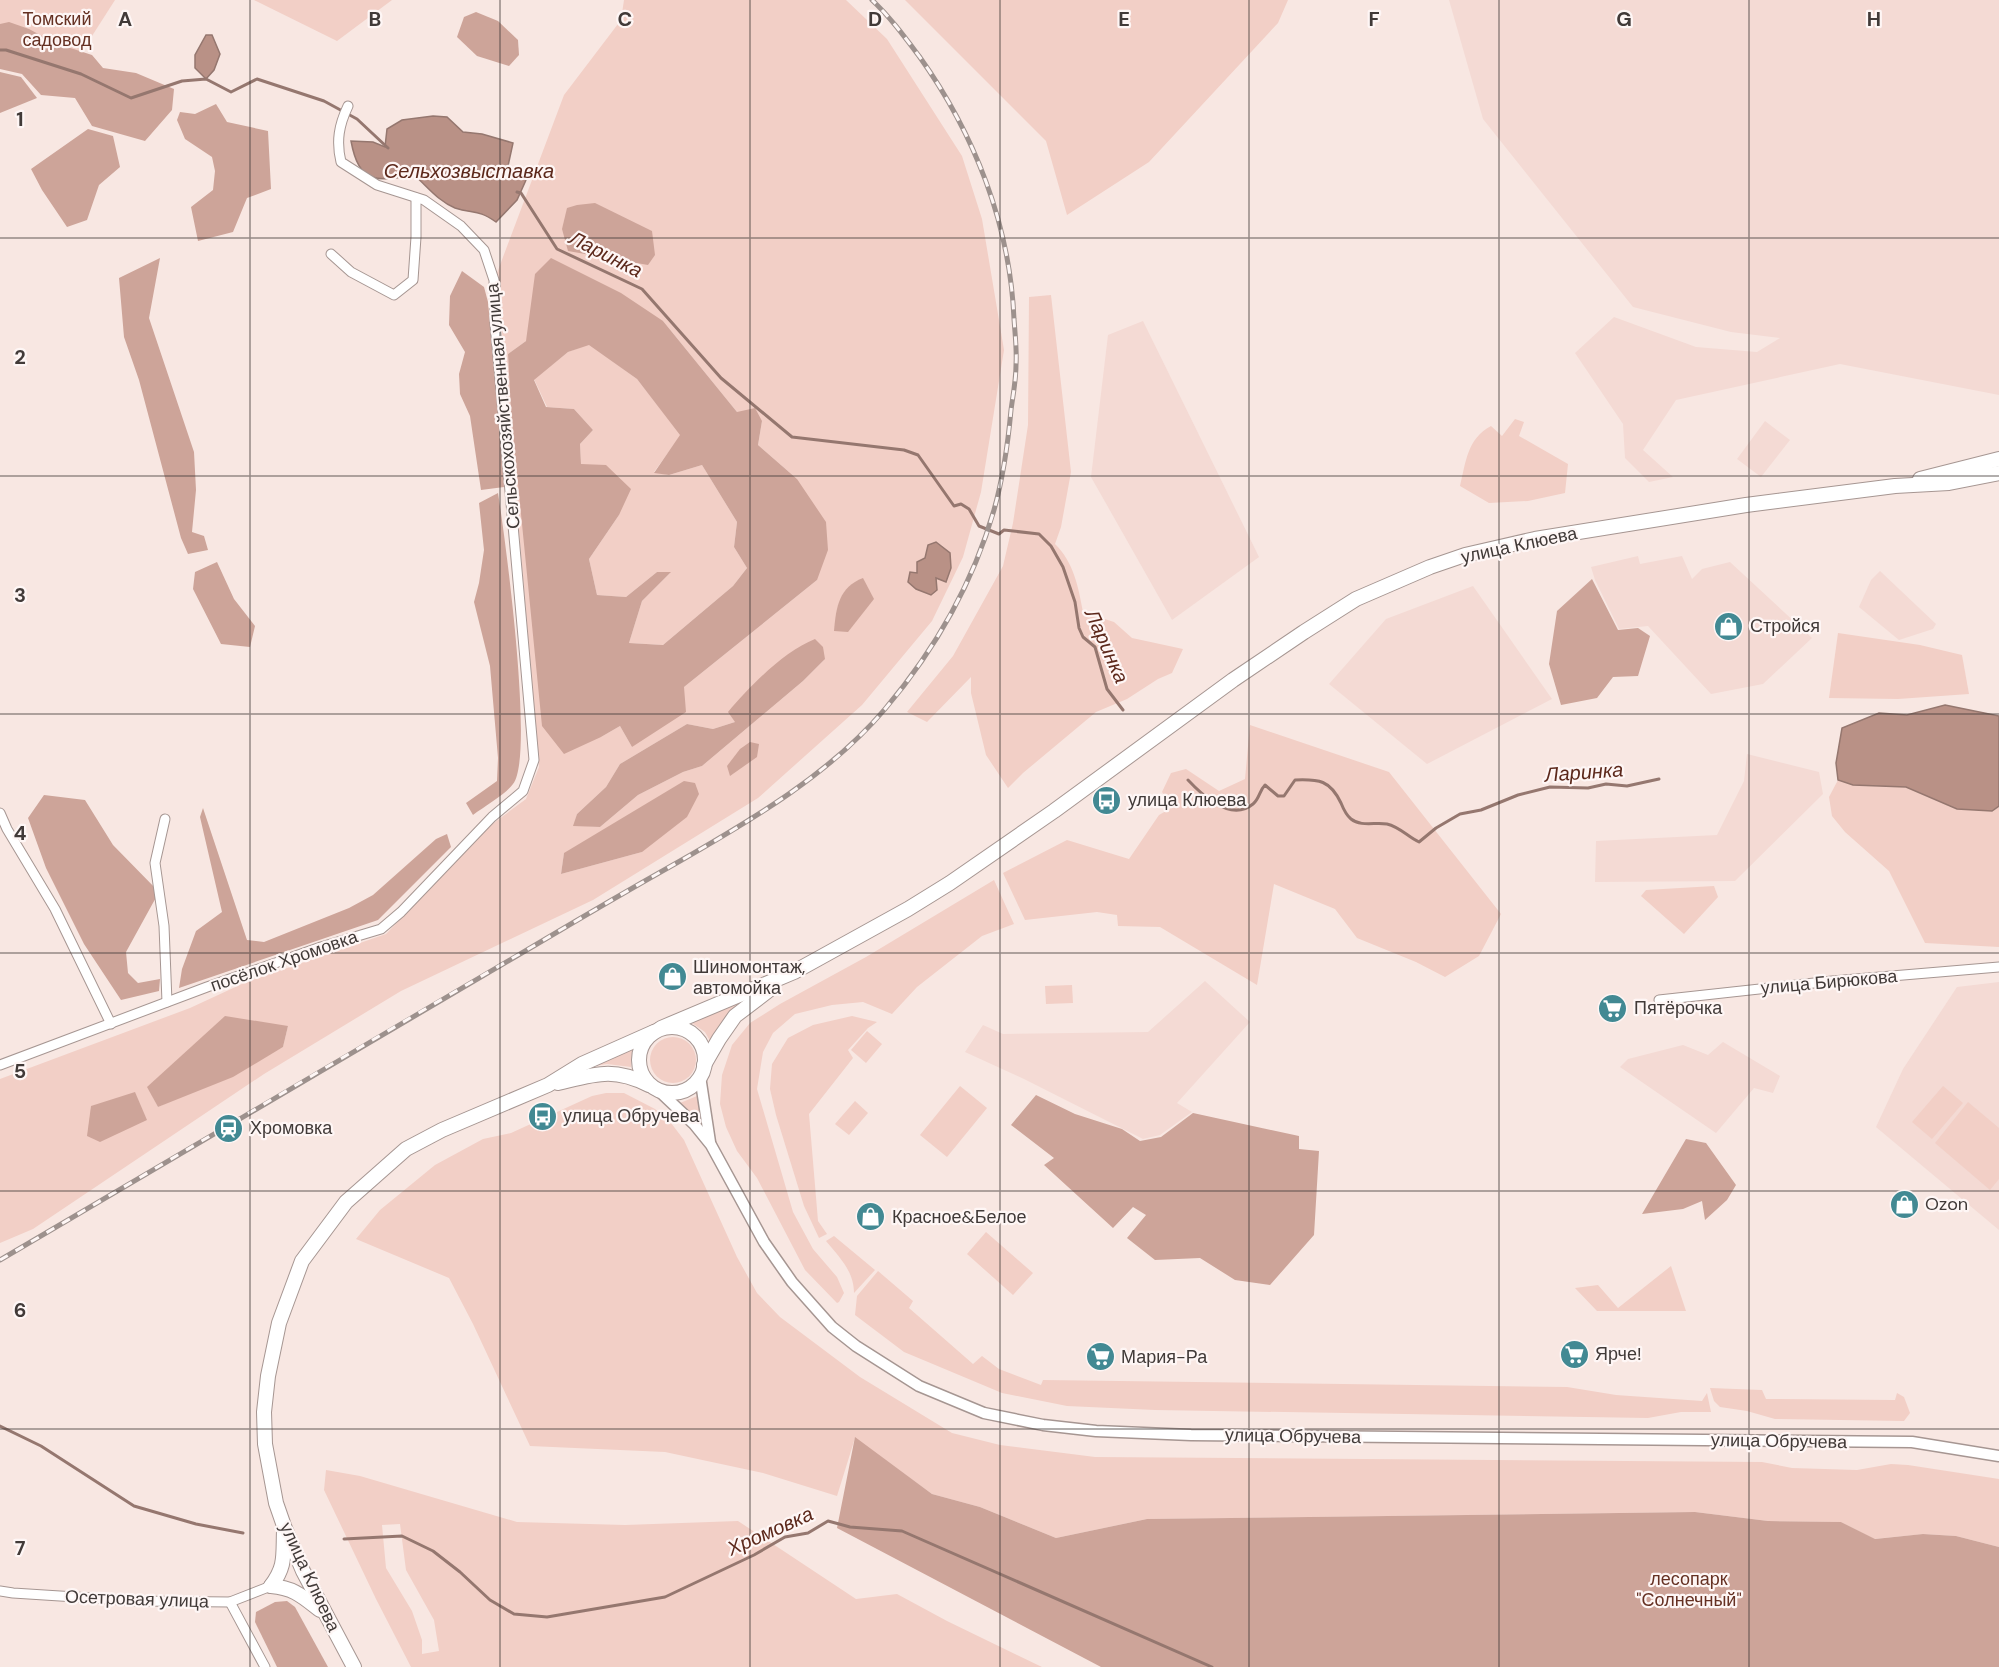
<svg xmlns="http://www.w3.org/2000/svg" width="1999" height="1667" viewBox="0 0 1999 1667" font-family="'DM Sans',sans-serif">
	<rect width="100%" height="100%" fill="#f8e7e2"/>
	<g fill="#f4dad4">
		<polygon points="1449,0 1999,0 1999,395 1840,364 1676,400 1643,450 1673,477 1649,482 1625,458 1623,424 1575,353 1614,317 1696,347 1757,352 1780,338 1731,332 1633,307 1483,119"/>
		<polygon points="1143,321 1259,557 1172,620 1091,477 1108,335"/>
		<polygon points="1765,421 1790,440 1761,477 1737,459"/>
		<polygon points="1638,556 1640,564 1682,556 1692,579 1702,569 1730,562 1812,638 1763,684 1711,694 1648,626 1619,629 1595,580 1591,567"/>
		<polygon points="1880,571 1936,624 1933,629 1899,640 1859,607 1871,580"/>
		<polygon points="1473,586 1552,699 1427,764 1329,684 1386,619"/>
		<polygon points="1747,754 1819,772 1823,794 1735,881 1595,882 1596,841 1717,835 1744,781"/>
		<polygon points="1205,981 1250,1022 1177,1103 1192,1112 1160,1135 1143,1139 1024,1079 965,1052 983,1025 1003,1034 1148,1032"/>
		<polygon points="1999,982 1999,1230 1876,1127 1903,1069 1957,987"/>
		<polygon points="1723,1042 1780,1076 1773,1093 1754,1088 1716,1133 1620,1067 1628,1059 1683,1045 1708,1055"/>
	</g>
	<g fill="#f2cfc6" fill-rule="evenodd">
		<polygon points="0,0 115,0 76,61 0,56"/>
		<polygon points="254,0 392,0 337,41"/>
		<path d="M624 0H846L887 39 962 156 982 219 1004 350 981 492 963 557 932 621 862 705 758 798 593 900 401 991 264 1074 33 1229 0 1243V1079L190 1008 244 983 386 934 491 825 526 799 539 767 497 273 564 95 621 20ZM663 321 737 412 762 421 758 445 797 479 817 580 684 687 632 747 620 726 601 737 527 558 511 413 508 354 526 341ZM825 659 803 681 702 766 683 772 638 795 600 827 574 825 577 814 606 787 620 764 687 724 713 729 735 722ZM642 852 561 874 564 853ZM288 1026 283 1047 158 1107 148 1087Z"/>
		<polygon points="905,0 1288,0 1278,23 1149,162 1067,215 1046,141"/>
		<path d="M1051 295 1071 472 1061 527 1055 544C1074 563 1078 586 1083 612L1114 622 1132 638 1183 649 1172 673 1158 679 1127 699 1096 712 1023 773 1008 788 986 755 971 693V677L927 722 907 712 953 656 1003 566 1013 523 1028 425 1029 297Z"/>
		<polygon points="589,344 637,379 681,435 654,472 669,475 702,465 737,522 734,547 747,568 733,586 663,645 629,643 642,601 670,573 657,572 626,597 597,595 589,559 619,515 581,464 580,444 593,430 574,409 547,407 534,379 568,352"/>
		<path d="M1515 419 1524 422 1519 436 1568 464 1565 493 1528 501 1489 503 1460 486C1466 462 1467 439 1491 426L1502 436Z"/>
		<polygon points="1838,633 1920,645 1962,655 1969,694 1898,699 1829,698"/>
		<polygon points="1250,725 1389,772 1501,914 1479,956 1445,977 1416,962 1357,938 1335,909 1274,884 1257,985 1160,927 1118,926 1117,915 1097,912 1025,920 1003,873 1067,840 1129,859 1159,815 1173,807 1162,792 1171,773 1186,769 1219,791 1245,779"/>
		<polygon points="1838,780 1853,785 1906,787 1957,809 1992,811 1999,806 1999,947 1925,943 1889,871 1845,832 1832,816 1829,797"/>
		<polygon points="994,880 1014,924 982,936 917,987 892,1014 863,1002 832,1005 795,1014 773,1033 763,1052 757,1089 793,1212 813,1249 837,1277 844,1293 839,1302 837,1303 805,1270 757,1178 737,1151 726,1127 720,1104 722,1075 732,1045 750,1023 780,1004 866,957"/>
		<polygon points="1714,886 1718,897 1684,934 1641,896 1646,890"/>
		<polygon points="1072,985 1073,1003 1046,1004 1045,986"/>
		<polygon points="742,1001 724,1019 710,1041 705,1032 692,1023"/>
		<polygon points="852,1016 877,1022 868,1028 848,1050 853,1058 809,1114 818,1221 827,1234 819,1238 804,1206 776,1115 770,1089 772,1064 788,1038 813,1025"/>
		<polygon points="867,1031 882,1044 866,1063 851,1050"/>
		<circle cx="673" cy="1060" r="23"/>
		<polygon points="632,1049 631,1067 607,1064 594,1066"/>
		<polygon points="960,1086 987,1108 947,1157 920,1135"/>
		<polygon points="1943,1086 1963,1103 1932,1139 1912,1122"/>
		<polygon points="606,1093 624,1093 655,1109 671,1123 684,1140 737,1257 757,1293 780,1317 860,1377 952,1433 1000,1445 1095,1457 1762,1462 1792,1468 1857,1470 1891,1464 1908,1465 1999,1479 1999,1547 1956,1536 1924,1534 1874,1539 1841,1522 1768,1521 1695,1512 1147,1519 1056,1538 980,1507 932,1494 855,1438 837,1496 763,1473 665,1452 530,1446 473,1324 449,1278 356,1239 380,1210 435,1165 483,1139 511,1133 592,1096"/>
		<polygon points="697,1096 703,1131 680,1103"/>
		<polygon points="855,1101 868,1113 849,1135 835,1124"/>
		<polygon points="1968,1102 1999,1128 1999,1179 1990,1190 1935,1143"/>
		<polygon points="986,1232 1033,1273 1013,1295 967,1254"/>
		<path d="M834 1236 875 1270 854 1293C854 1271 839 1257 826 1241Z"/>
		<polygon points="1671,1266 1686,1311 1597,1311 1575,1288 1598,1285 1618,1308"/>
		<polygon points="878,1271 913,1301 909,1308 973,1364 982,1356 999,1369 1041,1385 1043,1380 1567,1387 1616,1395 1702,1401 1707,1393 1711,1412 1681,1412 1648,1418 1155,1410 1067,1406 1002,1393 928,1362 904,1352 855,1315 857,1296"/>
		<polygon points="1710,1388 1762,1390 1766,1399 1895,1400 1897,1393 1904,1397 1910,1413 1904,1421 1775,1419 1747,1411 1720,1407 1714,1401"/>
		<path d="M326 1470 360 1476 517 1522 625 1525 738 1521 856 1599 897 1594 947 1621 1042 1667H411L376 1599 324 1490ZM400 1524 406 1570 434 1620 439 1651 422 1654V1640L412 1611 386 1568 382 1525Z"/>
	</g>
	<g fill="#cda499" fill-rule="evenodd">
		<polygon points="476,12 498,21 518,40 519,55 509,66 477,56 457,37 464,17"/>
		<polygon points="9,22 29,29 55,43 92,55 103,68 136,73 174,89 172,110 145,141 92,126 75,98 41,95 22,74 0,69 0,24"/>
		<polygon points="0,72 21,77 37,98 0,113"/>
		<polygon points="216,104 227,122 268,131 271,189 247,198 233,232 198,241 191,207 213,190 215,171 212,157 185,139 177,120 180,112 195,114"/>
		<polygon points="88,129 113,136 120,167 99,185 87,220 67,227 42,190 31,169"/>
		<polygon points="595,203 652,231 655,255 648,265 568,251 562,229 567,208 577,205"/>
		<polygon points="160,258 149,318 194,452 196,490 192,532 204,536 208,550 188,554 181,538 139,380 124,337 119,278"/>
		<path d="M551 258 621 293 663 321 737 412 755 408 762 421 758 445 797 479 826 522 828 550 817 580 684 687 686 712 632 747 620 726 601 737 564 754 542 726 511 413 508 354 526 341 535 274ZM589 345 637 379 680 435 654 473 669 475 702 465 737 522 734 547 747 568 733 586 663 645 629 643 642 601 671 572H657L626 597 597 595 589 559 619 515 631 489 606 465 581 464 580 444 593 430 574 409 546 407 534 380 568 352Z"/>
		<polygon points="462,271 484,287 488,302 495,374 504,487 481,490 470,416 460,394 459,374 465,352 449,325 450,296"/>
		<path d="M498 493C505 537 535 757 513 784 505 795 485 806 473 815L466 803 497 781 498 758 490 666 474 602 479 583 484 550 479 503Z"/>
		<polygon points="217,562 234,599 255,626 250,647 221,644 193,589 195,572"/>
		<path d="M863 578 874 599 848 632 834 631C836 607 839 587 863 578Z"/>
		<polygon points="1592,579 1618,630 1638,628 1650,636 1638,676 1613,677 1597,698 1561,705 1549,664 1557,611"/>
		<path d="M815 639 823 647 825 659 803 681 702 766 683 772 638 795 600 827 573 826 577 814 606 787 620 764 687 724 713 729 735 722 728 712C749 687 784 651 815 639Z"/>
		<polygon points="750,742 759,744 757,757 730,776 727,766 740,749"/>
		<polygon points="684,781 695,783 699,794 687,817 642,852 561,874 564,853"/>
		<polygon points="44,795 85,800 113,845 159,892 126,952 128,973 138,983 160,979 159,991 121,1000 84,944 46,868 28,818"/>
		<polygon points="203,808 247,940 264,942 349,908 373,895 436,839 447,834 451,847 378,920 179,988 182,969 196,931 222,912 200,817"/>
		<polygon points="225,1016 288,1026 283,1047 233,1077 158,1107 147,1087"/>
		<polygon points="135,1092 147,1120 100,1142 87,1136 91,1106"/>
		<polygon points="1036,1095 1075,1114 1122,1129 1140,1141 1161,1137 1193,1113 1299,1136 1299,1149 1319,1151 1314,1235 1270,1285 1235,1280 1200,1258 1155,1260 1127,1238 1146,1215 1133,1207 1113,1228 1044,1165 1054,1158 1011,1125"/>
		<polygon points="1686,1139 1706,1143 1736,1185 1727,1200 1705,1220 1702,1201 1683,1209 1642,1214"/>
		<polygon points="855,1437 932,1494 980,1507 1056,1538 1147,1519 1695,1512 1768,1521 1841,1522 1875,1539 1923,1534 1956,1536 1999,1547 1999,1667 1101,1667 837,1528"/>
		<polygon points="287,1601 295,1607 328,1667 277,1667 255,1622 256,1612 275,1602"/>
	</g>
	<g fill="#b99186" stroke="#95776f" stroke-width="1.5">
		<polygon points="206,35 212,35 220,54 214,70 206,79 195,68 195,55"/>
		<path d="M433 116 447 117 463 132 482 134 513 143 508 166 526 180 517 200 496 222C478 209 473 214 455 208 438 201 427 186 414 175 376 182 359 184 351 141L373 142 385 147 387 129 402 120Z"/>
		<polygon points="936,542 950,553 951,568 946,582 936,578 937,590 931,595 916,589 908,582 910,572 917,573 917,562 925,558 928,545"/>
		<polygon points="1945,705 1999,716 1999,806 1992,811 1957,809 1906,787 1853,785 1838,780 1836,763 1842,728 1879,713 1907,715"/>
	</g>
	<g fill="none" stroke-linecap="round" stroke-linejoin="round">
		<g stroke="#95776f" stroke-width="3">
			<polyline points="0,50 6,50 81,74 131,98 182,81 206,79 231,92 257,79 324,101 357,119 388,148"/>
			<polyline points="517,192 521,193 557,249 642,289 721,378 792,437 904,450 918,455 954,506 961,504 969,509 979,526 999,534 1004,530 1039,534 1051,546 1063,567 1075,602 1079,628 1083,637 1095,647 1107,689 1123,710"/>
			<path d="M1188 780C1202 795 1231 822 1253 804 1260 798 1259 791 1265 785L1278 796H1284L1295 780C1319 779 1330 780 1341 803 1343 808 1346 815 1351 819 1361 827 1375 822 1387 824 1400 827 1408 837 1419 842L1436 828 1460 814 1481 810 1518 795 1550 787 1588 788 1606 784 1627 786 1659 779"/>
			<polyline points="0,1426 41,1446 134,1506 196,1524 243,1533"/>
			<polyline points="344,1539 402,1536 433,1551 460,1572 490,1600 514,1614 547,1617 665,1597 754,1555 785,1537 808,1533 828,1521 850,1527 902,1531 1212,1667"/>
		</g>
		<defs>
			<g id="minor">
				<polyline points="331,254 351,272 394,295 413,280 416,237 416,198"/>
				<polyline points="0,813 7,829 55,909 111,1024"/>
				<polyline points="165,819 155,863 164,926 167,1002"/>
				<polyline points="1659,1000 1832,981 1999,967"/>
				<path d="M0 1065 207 987 321 947 381 929 401 912 492 817 523 791 534 760 495 324 494 280 484 250 461 226 424 200 377 185 341 162C336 141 339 125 348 106"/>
				<polyline points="0,1591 13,1593 138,1601 230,1602 271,1586"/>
				<polyline points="230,1602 265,1667"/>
			</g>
			<g id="tertiary">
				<polyline points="700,1076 710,1142"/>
				<polyline points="657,1089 694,1124 711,1145 764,1242 792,1282 832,1327 856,1346 919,1386 984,1413 1043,1425 1096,1431 1191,1435 1912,1442 1999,1456"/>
			</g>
			<g id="primary">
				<polyline points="1920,479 1999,459"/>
				<circle cx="672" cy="1060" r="33"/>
				<polyline points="661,1028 794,972 908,909 950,883 1054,811 1233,680 1304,632 1356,599 1430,567 1465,555 1535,539 1746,505 1895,486 1949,483 1999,473"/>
				<polyline points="704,1065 719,1039 735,1016 773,987"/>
				<path d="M558 1083C596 1074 613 1067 649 1085"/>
				<path d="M271 1586C294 1588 302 1596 320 1610"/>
				<path d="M271 1586C286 1566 283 1556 284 1531"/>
				<polyline points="354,1667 303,1571 284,1526 276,1503 265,1444 264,1412 268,1376 279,1323 302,1261 346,1202 406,1149 442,1130 548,1085 582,1064 654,1032"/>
			</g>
		</defs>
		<use href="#minor" stroke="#a69692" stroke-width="11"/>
		<use href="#tertiary" stroke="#a69692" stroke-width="13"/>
		<use href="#primary" stroke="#a69692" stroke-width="16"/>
		<use href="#minor" stroke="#fff" stroke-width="9"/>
		<use href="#tertiary" stroke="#fff" stroke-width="10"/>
		<use href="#primary" stroke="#fff" stroke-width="14"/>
		<defs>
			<path id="rail" d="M0 1260C179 1155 357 1048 537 944 584 916 632 888 680 861 753 819 830 774 885 709 934 651 973 583 994 510 1003 478 1008 443 1011 410 1013 395 1016 380 1016 365 1017 350 1015 334 1014 319 1010 224 974 133 919 56 904 36 890 17 872 0"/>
		</defs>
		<use href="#rail" stroke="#9d918d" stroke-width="5"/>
		<use href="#rail" stroke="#fef6f5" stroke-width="3" stroke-dasharray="9" stroke-linecap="butt"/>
	</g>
	<path fill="none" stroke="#413a38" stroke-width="1.5" stroke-opacity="0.55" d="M250 0V1667M500 0V1667M750 0V1667M1000 0V1667M1249 0V1667M1499 0V1667M1749 0V1667M0 238H1999M0 476H1999M0 714H1999M0 953H1999M0 1191H1999M0 1429H1999"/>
	<defs>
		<symbol id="shop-disc" viewBox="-11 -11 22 22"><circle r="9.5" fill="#428993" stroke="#fef6f5"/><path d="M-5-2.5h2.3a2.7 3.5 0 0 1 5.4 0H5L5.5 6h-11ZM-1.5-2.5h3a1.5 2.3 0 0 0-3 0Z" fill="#fff"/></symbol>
		<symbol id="bus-disc" viewBox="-11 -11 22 22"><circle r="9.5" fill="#428993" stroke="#fef6f5"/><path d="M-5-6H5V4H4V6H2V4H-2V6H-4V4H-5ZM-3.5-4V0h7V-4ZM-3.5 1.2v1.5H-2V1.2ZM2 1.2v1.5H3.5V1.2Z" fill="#fff"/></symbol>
		<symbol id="supermarket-disc" viewBox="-11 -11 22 22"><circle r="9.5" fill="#428993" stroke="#fef6f5"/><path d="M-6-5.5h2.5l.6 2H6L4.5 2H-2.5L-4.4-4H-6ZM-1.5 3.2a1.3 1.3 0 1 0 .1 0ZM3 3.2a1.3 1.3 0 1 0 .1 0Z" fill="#fff"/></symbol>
		<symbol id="station-disc" viewBox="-11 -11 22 22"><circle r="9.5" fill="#428993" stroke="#fef6f5"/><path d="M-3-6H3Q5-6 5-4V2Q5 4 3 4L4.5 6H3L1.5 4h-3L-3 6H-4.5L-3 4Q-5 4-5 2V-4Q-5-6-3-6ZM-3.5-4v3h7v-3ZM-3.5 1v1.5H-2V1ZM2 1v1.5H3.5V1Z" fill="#fff"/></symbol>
	</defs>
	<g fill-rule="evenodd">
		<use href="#shop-disc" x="1712" y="610" width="33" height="33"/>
		<use href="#bus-disc" x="1090" y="784" width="33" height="33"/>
		<use href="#shop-disc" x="656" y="960" width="33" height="33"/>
		<use href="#supermarket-disc" x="1596" y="992" width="33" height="33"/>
		<use href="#bus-disc" x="526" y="1100" width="33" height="33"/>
		<use href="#station-disc" x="212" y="1112" width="33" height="33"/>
		<use href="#shop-disc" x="1888" y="1188" width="33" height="33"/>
		<use href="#shop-disc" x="854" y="1200" width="33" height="33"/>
		<use href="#supermarket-disc" x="1558" y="1338" width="33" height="33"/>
		<use href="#supermarket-disc" x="1084" y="1340" width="33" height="33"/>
	</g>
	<g text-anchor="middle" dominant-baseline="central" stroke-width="4.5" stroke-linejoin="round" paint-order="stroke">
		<g font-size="18" fill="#653022" stroke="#fef6f5">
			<text x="57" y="19">Томский<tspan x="57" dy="21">садовод</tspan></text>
			<text x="1689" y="1579">лесопарк<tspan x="1689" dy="21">"Солнечный"</tspan></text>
		</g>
		<g font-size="18" fill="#413a38" stroke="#fef6f5">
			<text transform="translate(503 406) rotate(-95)">Сельскохозяйственная улица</text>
			<text transform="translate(1519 545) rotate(-12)">улица Клюева</text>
			<text transform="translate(284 961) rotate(-19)">посёлок Хромовка</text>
			<text transform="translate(1829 982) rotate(-5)">улица Бирюкова</text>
			<text transform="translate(1293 1436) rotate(1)">улица Обручева</text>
			<text transform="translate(1779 1441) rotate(1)">улица Обручева</text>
			<text transform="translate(310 1577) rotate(65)">улица Клюева</text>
			<text transform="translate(137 1599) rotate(2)">Осетровая улица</text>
		</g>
		<g font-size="18" fill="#413a38" stroke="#fef6f5" text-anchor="start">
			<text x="1750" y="626">Стройся</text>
			<text x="1128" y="800">улица Клюева</text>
			<text x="693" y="967">Шиномонтаж,<tspan x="693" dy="21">автомойка</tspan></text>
			<text x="1634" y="1008">Пятёрочка</text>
			<text x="563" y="1116">улица Обручева</text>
			<text x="250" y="1128">Хромовка</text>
			<text x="1925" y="1204">Ozon</text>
			<text x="892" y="1217">Красное&amp;Белое</text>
			<text x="1595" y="1354">Ярче!</text>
			<text x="1121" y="1357">Мария-Ра</text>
		</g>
		<g font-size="20" font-style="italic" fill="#5c281b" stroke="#fef6f5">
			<text x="469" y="171">Сельхозвыставка</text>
			<text transform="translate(606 254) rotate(27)">Ларинка</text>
			<text transform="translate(1107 646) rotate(66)">Ларинка</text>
			<text transform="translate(1584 772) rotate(-4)">Ларинка</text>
			<text transform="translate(770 1531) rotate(-24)">Хромовка</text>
		</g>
	</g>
	<g font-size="20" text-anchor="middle" font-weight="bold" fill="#413a38" stroke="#fef6f5" stroke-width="4.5" stroke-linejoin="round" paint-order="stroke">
		<text x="125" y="26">A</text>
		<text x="375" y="26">B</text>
		<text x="625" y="26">C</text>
		<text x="875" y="26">D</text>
		<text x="1124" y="26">E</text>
		<text x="1374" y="26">F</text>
		<text x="1624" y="26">G</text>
		<text x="1874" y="26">H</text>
		<text x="20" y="126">1</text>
		<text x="20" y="364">2</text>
		<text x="20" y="602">3</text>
		<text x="20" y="840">4</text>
		<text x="20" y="1078">5</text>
		<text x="20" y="1317">6</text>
		<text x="20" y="1555">7</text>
	</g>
</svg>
